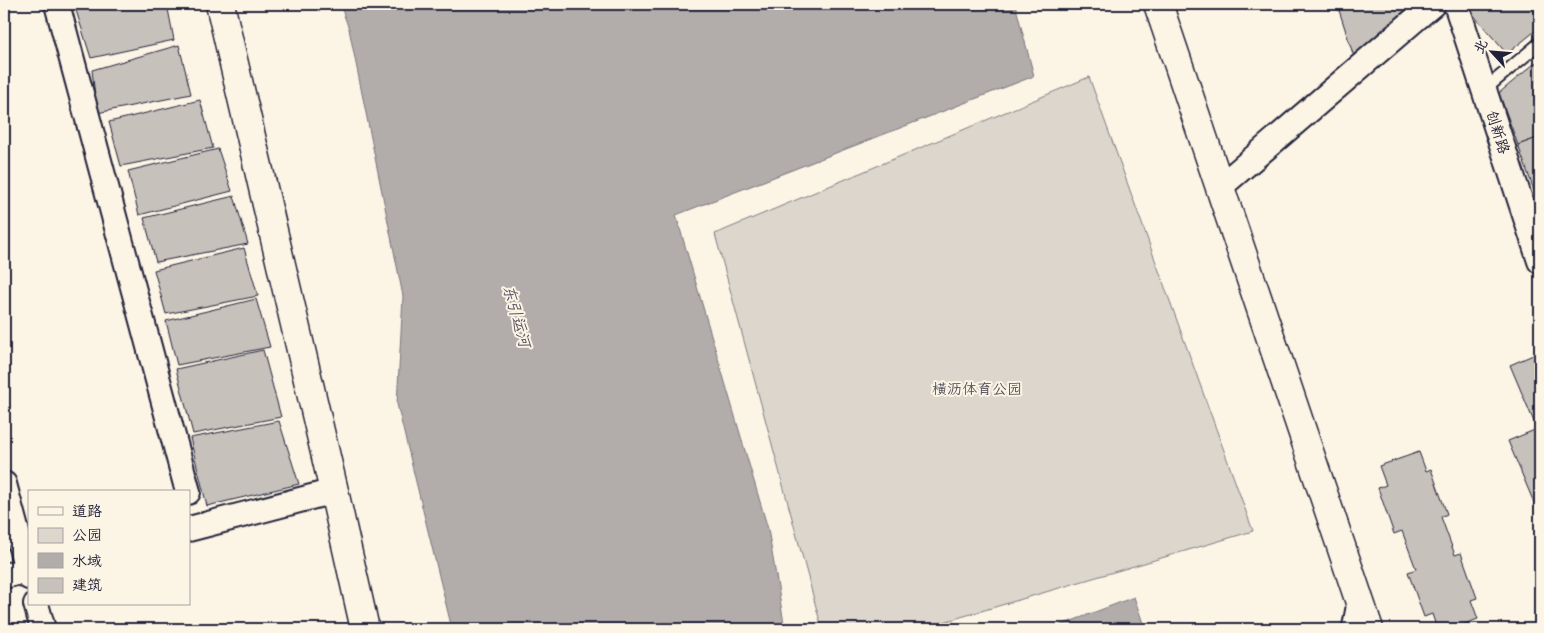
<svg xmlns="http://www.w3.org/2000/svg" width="1544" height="633" viewBox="0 0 1544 633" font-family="'Shantell Sans','LXGW WenKai TC',sans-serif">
	<rect width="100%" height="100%" fill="#fcf5e5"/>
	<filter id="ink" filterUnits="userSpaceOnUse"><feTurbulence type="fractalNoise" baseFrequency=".02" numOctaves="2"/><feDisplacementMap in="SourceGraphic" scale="10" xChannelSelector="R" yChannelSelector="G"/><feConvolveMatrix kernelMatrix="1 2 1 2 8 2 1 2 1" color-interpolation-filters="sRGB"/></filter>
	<g filter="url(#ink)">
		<polygon fill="#dcd6cc" stroke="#7f7c84" points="1089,77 1253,531 920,629 822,629 715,234"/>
		<g fill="#b2adab" stroke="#78757e">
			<polygon points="340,4 1015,4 1034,76 676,215 768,529 785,629 452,629 397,404 403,296 349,29"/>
			<polygon points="1134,597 1145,629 1051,629"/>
		</g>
		<g fill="#c6c1bb" stroke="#22223b">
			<polygon points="74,4 167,4 174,40 91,58"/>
			<polygon points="1337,4 1413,4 1355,60"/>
			<polygon points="1478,4 1528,4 1540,18 1540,27 1507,54 1470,11"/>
			<polygon points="1528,4 1540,4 1540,18"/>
			<polygon points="179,45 191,94 97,113 92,70"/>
			<polygon points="1540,59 1540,137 1518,145 1499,93"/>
			<polygon points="200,100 213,148 121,166 109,122"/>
			<polygon points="1540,137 1540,201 1538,202 1518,145"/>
			<polygon points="218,149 232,191 139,215 128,171"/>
			<polygon points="234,196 248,244 156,262 144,218"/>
			<polygon points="244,248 258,296 166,314 154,270"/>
			<polygon points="256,299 270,347 177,365 166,321"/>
			<polygon points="263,350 281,417 193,434 176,369"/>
			<polygon points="1540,352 1540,517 1508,441 1537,429 1510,365"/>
			<polygon points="279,421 299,484 207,506 190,438"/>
			<polygon points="1419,452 1426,471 1431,469 1447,514 1441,517 1455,555 1461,553 1477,598 1471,600 1478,619 1451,629 1437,629 1432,614 1424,617 1408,572 1416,569 1402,531 1394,534 1378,488 1386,485 1379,466"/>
		</g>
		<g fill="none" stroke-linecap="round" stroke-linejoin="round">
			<defs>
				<g id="lane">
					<polyline points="1484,90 1540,43"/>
					<polyline points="1348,629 1353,602"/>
				</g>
				<g id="street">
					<polyline points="57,4 188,492"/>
					<polyline points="1456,4 1540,261"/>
					<polyline points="1220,187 1433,4"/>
					<polyline points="4,484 29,577"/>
					<polyline points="189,529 334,491"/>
					<polyline points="4,576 29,570"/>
					<polyline points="36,604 43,629"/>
				</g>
				<g id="secondary">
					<polyline points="220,4 334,491 365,629"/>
					<polyline points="1158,4 1369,629"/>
				</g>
			</defs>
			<use href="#lane" stroke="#22223b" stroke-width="15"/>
			<use href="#street" stroke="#22223b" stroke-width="28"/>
			<use href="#secondary" stroke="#22223b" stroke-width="31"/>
			<use href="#lane" stroke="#fcf5e5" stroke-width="11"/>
			<use href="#street" stroke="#fcf5e5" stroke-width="24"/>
			<use href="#secondary" stroke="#fcf5e5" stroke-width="28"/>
		</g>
	</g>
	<g text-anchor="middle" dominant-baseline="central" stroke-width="4" stroke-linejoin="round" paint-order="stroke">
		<g font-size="15" fill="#22223b" stroke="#fcf5e5">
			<text transform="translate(1498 132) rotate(72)">创新路</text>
		</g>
		<g font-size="15" fill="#504f5f" stroke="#fcf5e5">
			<text x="977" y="389">横沥体育公园</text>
		</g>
		<g font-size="16" font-style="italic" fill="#545362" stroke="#fcf5e5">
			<text transform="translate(517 316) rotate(74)">东引运河</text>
		</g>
	</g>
	<rect width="1544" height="633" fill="none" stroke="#fcf5e5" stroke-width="20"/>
	<rect x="10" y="10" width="1524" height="613" fill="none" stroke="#22223b" stroke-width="2" filter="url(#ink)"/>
	<rect x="28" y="490" width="162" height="115" fill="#fcf5e5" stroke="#a5a1a1"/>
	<rect x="38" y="507" width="25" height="8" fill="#fcf5e5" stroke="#a5a1a1"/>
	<text x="72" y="516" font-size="15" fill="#22223b">道路</text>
	<rect x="38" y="528" width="25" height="15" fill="#dcd6cc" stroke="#a5a1a1"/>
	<text x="72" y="540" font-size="15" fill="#22223b">公园</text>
	<rect x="38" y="553" width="25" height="15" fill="#b2adab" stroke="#a5a1a1"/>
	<text x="72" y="566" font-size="15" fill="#22223b">水域</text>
	<rect x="38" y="578" width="25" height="15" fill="#c6c1bb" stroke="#a5a1a1"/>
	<text x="72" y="590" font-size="15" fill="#22223b">建筑</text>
	<g transform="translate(1492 52) rotate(296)" stroke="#fcf5e5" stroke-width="4" paint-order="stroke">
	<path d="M0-4L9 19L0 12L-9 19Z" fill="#22223b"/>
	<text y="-8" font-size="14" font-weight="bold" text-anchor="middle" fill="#22223b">北</text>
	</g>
</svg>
